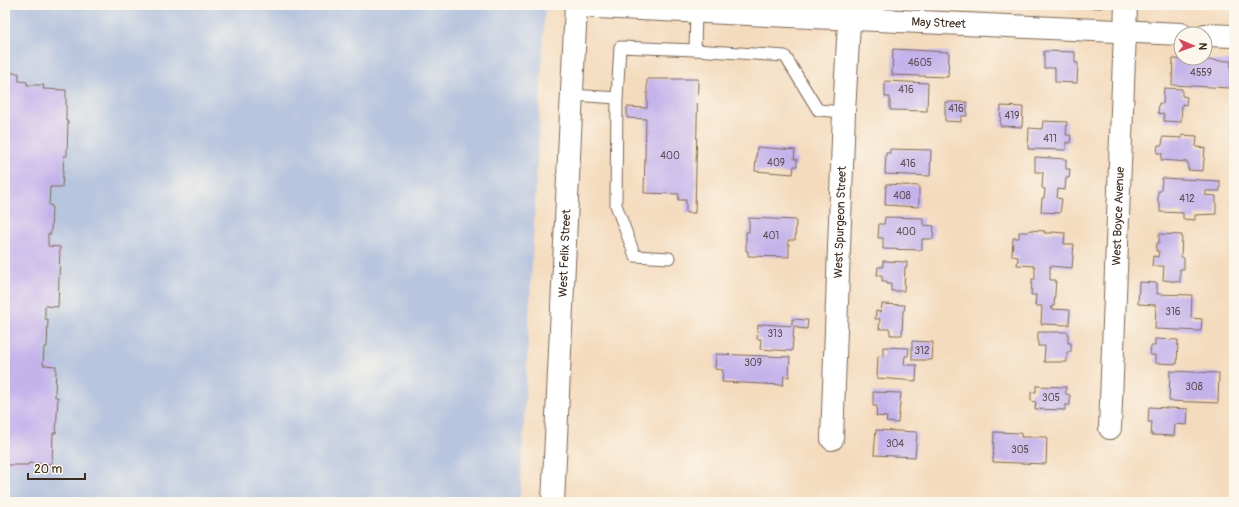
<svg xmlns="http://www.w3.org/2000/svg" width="1239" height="507" viewBox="0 0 1239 507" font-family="Pangolin,sans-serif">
	<rect width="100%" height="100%" fill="#fbf7ec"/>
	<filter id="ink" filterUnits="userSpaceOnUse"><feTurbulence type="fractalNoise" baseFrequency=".025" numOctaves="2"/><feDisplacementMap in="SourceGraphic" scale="8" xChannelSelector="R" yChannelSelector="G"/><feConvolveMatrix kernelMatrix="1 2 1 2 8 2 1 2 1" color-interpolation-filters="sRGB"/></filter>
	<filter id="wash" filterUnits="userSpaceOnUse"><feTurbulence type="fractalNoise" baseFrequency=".012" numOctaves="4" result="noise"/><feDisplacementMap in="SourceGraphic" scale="16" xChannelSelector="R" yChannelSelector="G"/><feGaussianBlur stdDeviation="0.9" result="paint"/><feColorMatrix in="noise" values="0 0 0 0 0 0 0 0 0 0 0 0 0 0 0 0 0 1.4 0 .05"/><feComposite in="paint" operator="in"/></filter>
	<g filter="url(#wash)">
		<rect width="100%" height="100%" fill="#f4dbbe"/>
		<polygon fill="#b8c5de" points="5,5 545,5 520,502 5,502"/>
		<g id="blocks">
			<g fill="#c4b2eb">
				<polygon points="1047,5 1102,5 1102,8 1047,6"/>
				<polygon points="893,49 949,52 948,77 892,75"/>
				<polygon points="1044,51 1075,52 1075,63 1078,63 1077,83 1055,82 1055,68 1044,68"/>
				<polygon points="1173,59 1231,61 1230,88 1172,85"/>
				<polygon points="5,73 19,73 19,81 27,82 27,85 44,85 43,89 66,90 66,121 68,121 67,156 64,156 62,187 50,187 49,205 52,206 51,234 48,234 48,246 60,247 58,307 45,306 45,319 48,319 47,347 44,347 43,365 56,366 55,397 58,397 56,433 53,433 52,464 29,463 28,465 5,465"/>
				<polygon points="647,79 698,79 695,213 686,213 686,200 678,200 679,194 644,193 646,119 627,118 627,107 647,108"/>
				<polygon points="885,81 928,83 927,111 890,110 890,97 885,97"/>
				<polygon points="1164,88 1182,89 1182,96 1187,97 1186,105 1182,104 1181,122 1164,121 1164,114 1158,113 1159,103 1163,104"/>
				<polygon points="945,102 967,102 967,116 961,116 961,122 945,121"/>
				<polygon points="1001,106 1023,107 1022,127 1000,126"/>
				<polygon points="1043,121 1067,122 1066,135 1071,135 1070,143 1066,142 1066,150 1028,149 1029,128 1042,129"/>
				<polygon points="1182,135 1197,136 1196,147 1205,148 1203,171 1188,170 1188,162 1161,160 1162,153 1157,153 1158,145 1162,145 1163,137 1182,138"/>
				<polygon points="757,147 795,150 794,159 797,159 797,166 794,166 793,174 755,171"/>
				<polygon points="890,149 931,150 930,176 885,174 886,153 890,153"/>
				<polygon points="1035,157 1066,159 1066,169 1070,169 1069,178 1066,178 1065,190 1058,189 1057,198 1062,199 1060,213 1041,212 1042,198 1044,198 1045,189 1042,188 1043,172 1035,172"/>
				<polygon points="1162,178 1220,181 1220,191 1206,191 1205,195 1216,196 1216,214 1195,215 1195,220 1183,219 1183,213 1160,212 1160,203 1158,203 1158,191 1161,191"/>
				<polygon points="886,184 919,186 919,207 885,205"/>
				<polygon points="885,217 923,218 923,225 934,226 933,239 922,239 922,250 883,249 883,238 878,238 879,224 884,224"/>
				<polygon points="749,218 796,220 795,240 788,240 788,244 789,244 789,257 748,256 748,251 746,251 746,232 749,232"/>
				<polygon points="1029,230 1045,231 1044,233 1052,233 1052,232 1065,233 1064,244 1074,244 1072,268 1050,266 1050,280 1056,280 1054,306 1052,306 1051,309 1070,310 1069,325 1041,324 1042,306 1035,306 1036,295 1031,295 1032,279 1035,279 1035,266 1017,265 1018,257 1012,256 1013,238 1019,238 1019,232 1029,232"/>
				<polygon points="1159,234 1182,235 1181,257 1184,258 1184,269 1180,269 1180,282 1163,280 1164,266 1152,266 1153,256 1158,257 1159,251 1156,251 1157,243 1159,243"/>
				<polygon points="883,261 907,262 907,267 905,267 904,291 891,291 891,284 887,284 887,281 882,281 882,275 877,275 878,267 883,267"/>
				<polygon points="1139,282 1157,283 1157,294 1192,295 1191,318 1202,319 1201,331 1155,329 1156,305 1138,304"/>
				<polygon points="882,304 905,305 904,311 903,311 902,335 890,335 890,329 879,329 880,319 875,319 876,311 881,312"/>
				<polygon points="792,319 808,320 807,329 797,328 797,326 794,326 792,351 760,349 761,339 757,339 758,325 762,325 762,324 792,326"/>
				<polygon points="1038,332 1068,332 1068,343 1071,343 1071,352 1067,352 1067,362 1044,362 1045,346 1038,346"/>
				<polygon points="1155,339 1178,340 1177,364 1155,363 1155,355 1150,355 1151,346 1155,346"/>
				<polygon points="912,341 933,342 932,360 912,360"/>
				<polygon points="883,347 909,348 908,356 905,356 904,365 917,365 916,381 877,378 878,356 883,357"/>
				<polygon points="716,354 790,357 789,377 784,376 783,385 722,382 723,370 715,369"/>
				<polygon points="1170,371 1219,373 1218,403 1169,401"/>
				<polygon points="1036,386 1066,387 1066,394 1070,395 1070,405 1065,405 1065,410 1035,409 1036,402 1031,401 1031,392 1036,392"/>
				<polygon points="873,392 901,393 898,423 886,422 887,417 876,416 877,406 873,406"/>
				<polygon points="1149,407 1188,409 1187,425 1175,424 1174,436 1151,435 1152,422 1148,422"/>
				<polygon points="876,430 917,432 915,457 874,455"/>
				<polygon points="994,432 1021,433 1021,437 1047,437 1046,464 993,462"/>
			</g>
		</g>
	</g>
	<g filter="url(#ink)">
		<use href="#blocks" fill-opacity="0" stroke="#7c6856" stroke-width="1"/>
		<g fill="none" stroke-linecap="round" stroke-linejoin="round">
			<defs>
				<g id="lane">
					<polyline points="695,50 785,56 818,110 844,112"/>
					<polyline points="572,95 617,98 620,47 695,50 696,11"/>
					<polyline points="617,95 616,205 635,256 669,258"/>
				</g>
				<g id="street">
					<path id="s1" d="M576 6 1181 34"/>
					<polyline points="1205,35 1234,36"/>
					<path id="s2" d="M1110 428 1126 5"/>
					<path id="s3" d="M832 439 844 112 850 5"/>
				</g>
				<g id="secondary">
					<path id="s4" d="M553 502 576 5"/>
				</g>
			</defs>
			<use href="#lane" stroke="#7c6856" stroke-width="13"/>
			<use href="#street" stroke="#7c6856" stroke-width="24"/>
			<use href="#secondary" stroke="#7c6856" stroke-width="24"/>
			<use href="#lane" stroke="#fff" stroke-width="11"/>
			<use href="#street" stroke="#fff" stroke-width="22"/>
			<use href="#secondary" stroke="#fff" stroke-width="22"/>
		</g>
	</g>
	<g text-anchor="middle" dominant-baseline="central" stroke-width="3" stroke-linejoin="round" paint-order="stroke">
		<g font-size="10" fill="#5d4c51">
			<text x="920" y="63">4605</text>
			<text x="1201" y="73">4559</text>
			<text x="906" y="90">416</text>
			<text x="956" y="109">416</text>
			<text x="1012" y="116">419</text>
			<text x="1050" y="139">411</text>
			<text x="670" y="156">400</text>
			<text x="776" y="163">409</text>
			<text x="908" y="164">416</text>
			<text x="902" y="196">408</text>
			<text x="1187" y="199">412</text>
			<text x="906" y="232">400</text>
			<text x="771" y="236">401</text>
			<text x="1173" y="312">316</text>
			<text x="775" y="334">313</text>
			<text x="922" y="351">312</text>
			<text x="753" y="363">309</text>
			<text x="1194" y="387">308</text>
			<text x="1051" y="398">305</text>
			<text x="895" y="444">304</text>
			<text x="1020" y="450">305</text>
		</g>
		<g font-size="12" fill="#3b2a1e" stroke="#fbf7ec">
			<text stroke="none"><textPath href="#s1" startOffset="363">May Street</textPath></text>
			<text stroke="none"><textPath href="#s2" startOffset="212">West Boyce Avenue</textPath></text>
			<text stroke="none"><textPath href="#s3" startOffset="217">West Spurgeon Street</textPath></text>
			<text stroke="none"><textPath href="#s4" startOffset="249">West Felix Street</textPath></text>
		</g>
	</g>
	<rect width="1239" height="507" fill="none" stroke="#fbf7ec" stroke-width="20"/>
	<g transform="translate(1193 46) rotate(92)"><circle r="19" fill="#fbf7ec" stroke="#aea59a"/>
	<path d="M0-3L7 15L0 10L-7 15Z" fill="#d1495b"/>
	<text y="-6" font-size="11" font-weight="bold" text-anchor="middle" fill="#3b2a1e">N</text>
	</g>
	<path d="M28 473v6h57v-6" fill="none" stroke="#3b2a1e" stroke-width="2"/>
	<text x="34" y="473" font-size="12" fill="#3b2a1e" stroke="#fbf7ec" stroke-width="3" paint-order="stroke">20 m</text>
</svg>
